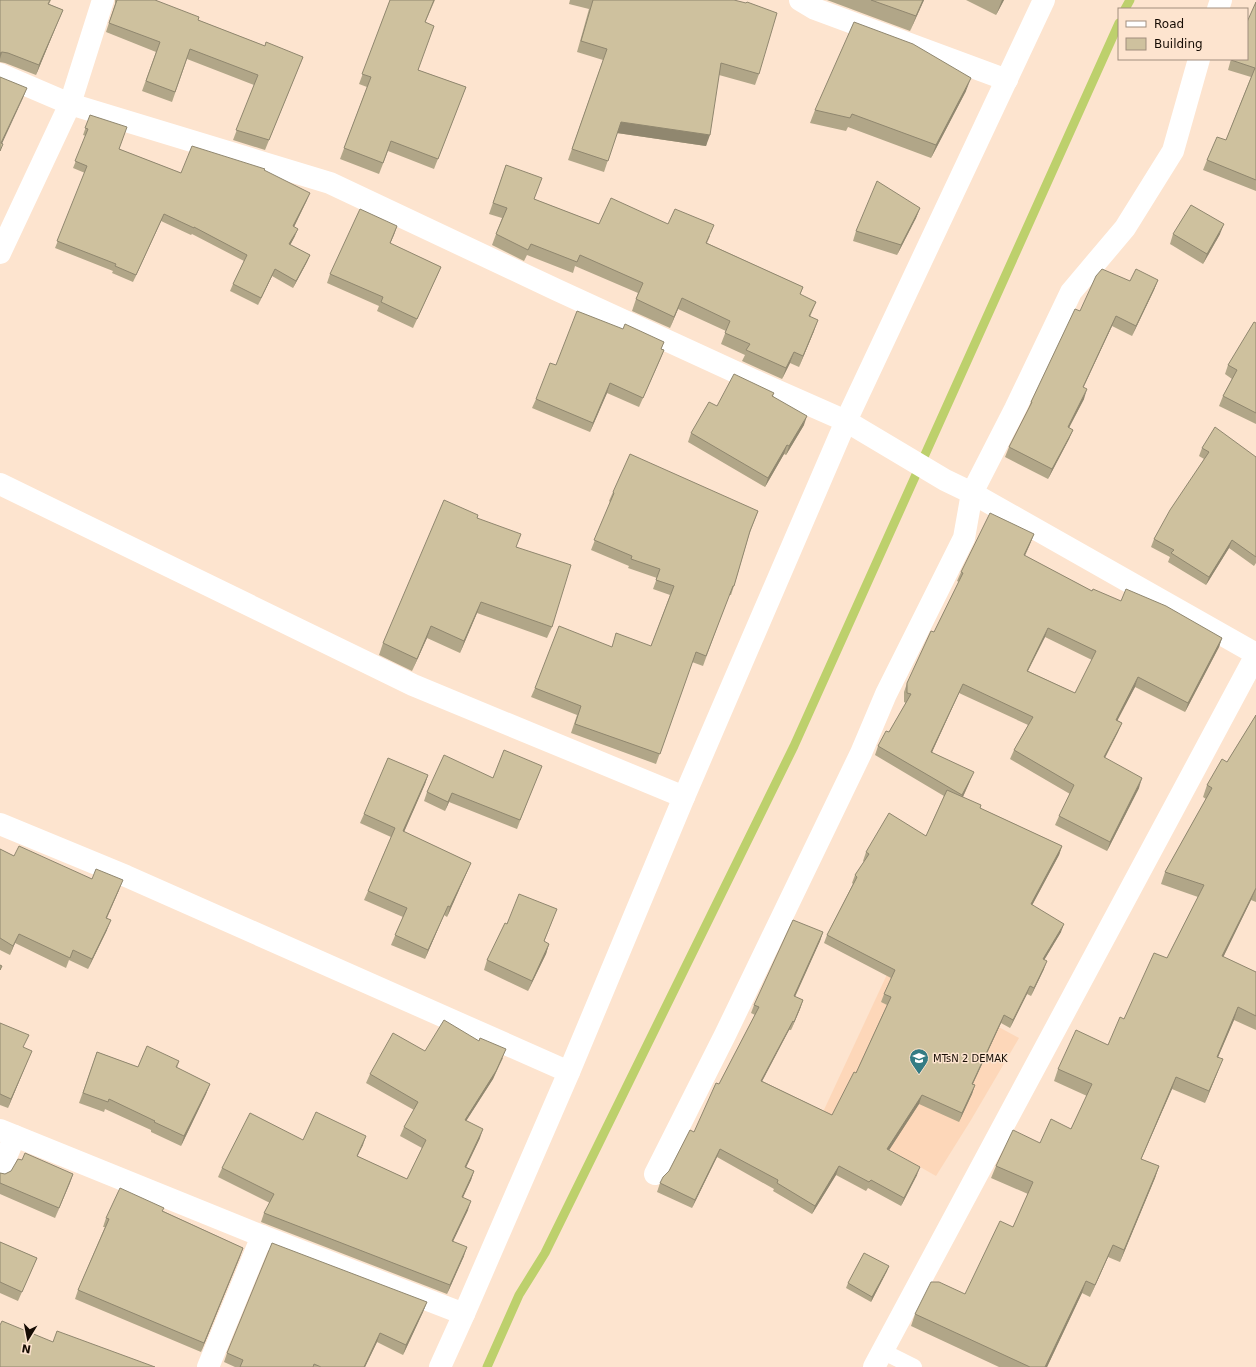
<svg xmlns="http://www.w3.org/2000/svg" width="1256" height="1367" viewBox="0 0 1256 1367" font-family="'DejaVu Sans',sans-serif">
	<rect width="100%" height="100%" fill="#fde4cf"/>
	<polygon fill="#fdd7b9" points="890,968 1019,1038 971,1120 936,1176 823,1112"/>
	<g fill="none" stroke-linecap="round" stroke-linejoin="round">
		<g stroke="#bdd06c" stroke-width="9">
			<polyline points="1125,9 1130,0"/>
			<polyline points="487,1367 519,1295 545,1253 794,746 1119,23"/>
		</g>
		<polyline stroke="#fff" stroke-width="16" points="882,1351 914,1367"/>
		<g stroke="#fff" stroke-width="22">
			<polyline points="800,0 815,9 1007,80"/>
			<polyline points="1218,9 1221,0"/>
			<polyline points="0,74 70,104 330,183 557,290 753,380 846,421 945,480 972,493 1256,654"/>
			<polyline points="0,253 70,104 103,0"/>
			<polyline points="0,484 413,685 684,797"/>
			<polyline points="0,824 126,876 569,1072"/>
			<polyline points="0,1130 262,1236 464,1314"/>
			<polyline points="0,1171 15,1136"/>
			<polyline points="655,1174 725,1035 861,753 886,694 964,538 972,493 1015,409 1071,292 1125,228 1173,151 1199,59"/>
			<polyline points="208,1367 262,1236"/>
			<polyline points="440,1367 464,1314 569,1072 684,797 846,421 1044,0"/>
		</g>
		<polyline stroke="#fff" stroke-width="22" points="874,1367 1256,655"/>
	</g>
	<g fill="#b1a688" fill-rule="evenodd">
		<polygon points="0,0 51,0 49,4 63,10 36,75 5,63 0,62"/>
		<polygon points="115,0 155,0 198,20 265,46 303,57 265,150 233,140 254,85 187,59 172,102 142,91 156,52 106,32 115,4"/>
		<polygon points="390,0 435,0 425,23 418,70 466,87 434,169 388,151 379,174 340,159 367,87 359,84"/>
		<polygon points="570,0 734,0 759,74 755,85 719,75 706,146 617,133 604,172 568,160 603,60 577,52 589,9 569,4"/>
		<polygon points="827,0 924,0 910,31"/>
		<polygon points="966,0 1004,0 996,15"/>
		<polygon points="1256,2 1256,191 1203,170 1207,160 1226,140 1251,77 1228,70 1231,59 1247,59"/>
		<polygon points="966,91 931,158 848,127 846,131 810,123 815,110"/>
		<polygon points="90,115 119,149 181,173 264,170 307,200 294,227 295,236 290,245 310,255 307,262 293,288 272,276 258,305 230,291 233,284 244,261 192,234 191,235 161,221 133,282 112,273 113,271 55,248 85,173 73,168 86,136 83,135"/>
		<polygon points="506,165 534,199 599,224 668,224 710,236 707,243 803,287 800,295 816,302 810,317 814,331 799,367 790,363 782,379 742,361 745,355 721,344 726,331 678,309 670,328 632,311 638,293 575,266 573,273 527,255 524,261 492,245 502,218 489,214"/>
		<polygon points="920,208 916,218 897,255 853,241 856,231"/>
		<polygon points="397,226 390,244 441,267 437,276 413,328 377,311 379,306 327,283 330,274"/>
		<polygon points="1173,234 1220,234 1203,264 1170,244"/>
		<polygon points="1158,280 1154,290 1132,336 1112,326 1083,387 1084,399 1069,428 1073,430 1069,439 1048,479 1005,457 1009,447 1028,410 1031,402 1080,311 1130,281"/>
		<polygon points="1256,323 1256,424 1219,406 1223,396 1232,379 1225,374 1228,365"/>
		<polygon points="623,329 664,342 661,349 664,350 660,360 639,407 607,393 590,432 532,408 536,399 556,365"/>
		<polygon points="774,393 773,396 804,425 786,455 784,454 765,487 688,442 691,433 717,406"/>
		<polygon points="1202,448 1256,457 1256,563 1254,566 1229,548 1206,585 1168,562 1170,557 1151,547 1154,539 1204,459 1199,456"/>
		<polygon points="613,492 758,511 749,535 734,586 731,595 729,595 703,666 692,662 656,764 571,733 577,715 531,697 535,688 612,647 651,646 670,595 653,589 657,578 628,568 629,566 591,550 610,502 609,501"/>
		<polygon points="477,518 516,547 552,627 547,638 477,613 460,653 427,638 412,671 379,655 383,643"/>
		<path d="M1034 534 1030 544 1025 556 1092 591 1222 638 1219 647 1185 712 1135 687 1117 720 1122 723 1118 732 1105 758 1139 788 1107 851 1055 825 1059 816 1070 794 1010 759 1014 750 1028 725 959 693 932 752 970 781 963 797 980 808 1062 846 1059 855 1032 905 1061 932 1044 960V969L1031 996 1027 994 1010 1028 1001 1023 973 1084 975 1085 972 1094 959 1122 919 1104 889 1150 917 1175 901 1206 868 1188 866 1191 836 1175 812 1214 773 1191 774 1189 717 1157 692 1208 657 1192 660 1183 669 1171 694 1132 719 1084 755 1015 751 1013 754 1005 823 932 820 941 795 997 803 1000 800 1009 791 1030H789L762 1081 832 1115 856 1073 887 1005 881 1002 884 994 891 978 824 943 827 935 853 884 852 883 855 875 864 862 863 861 866 852 926 836 944 796 875 755 878 746 889 732 906 703 904 702V692L907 683 934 632 959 582 957 581 961 572ZM1045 637 1092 660 1075 693 1028 671Z"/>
		<polygon points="1256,715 1256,902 1251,900 1223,957 1256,972 1256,1030 1234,1020 1218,1057 1218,1071 1205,1103 1172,1089 1141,1159 1159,1166 1155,1178 1120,1262 1108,1257 1090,1297 1082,1293 1047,1367 999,1367 911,1326 915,1314 965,1294 1013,1227 1028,1194 991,1178 996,1166 1040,1143 1071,1129 1087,1096 1054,1081 1058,1069 1108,1045 1124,1019 1167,958 1198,897 1161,884 1165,872 1206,799 1203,797 1207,785 1227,762"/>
		<polygon points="538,774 517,829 449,802 445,811 424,801 427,792 493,778"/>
		<polygon points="428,775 425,784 404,832 471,863 447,917 444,915 425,959 391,945 403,917 364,900 368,891 391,837 360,823 364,814"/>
		<polygon points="0,849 14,856 92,879 119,890 107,918 107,930 88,969 69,960 66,968 15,943 10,955 0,950"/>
		<polygon points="553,919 544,942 549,944 546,954 528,991 484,970 487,960 507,924"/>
		<polygon points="0,1023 24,1048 28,1060 8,1108 0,1105"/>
		<polygon points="425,1051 503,1058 493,1079 466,1121 480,1138 466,1167 474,1171 471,1180 463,1197 468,1210 453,1241 464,1256 447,1294 261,1222 264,1213 270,1203 218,1177 222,1168 303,1140 363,1145 357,1156 407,1179 422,1148 400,1136 404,1127 414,1110 366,1083 370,1074"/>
		<polygon points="97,1052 138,1067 179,1061 177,1068 210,1084 206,1094 181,1146 151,1132 151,1130 105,1109 104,1112 79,1103"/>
		<polygon points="22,1160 73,1174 55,1218 0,1194 0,1173 5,1174 11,1171"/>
		<polygon points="163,1211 243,1248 201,1352 75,1299 78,1290 105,1227 103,1227 106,1218"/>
		<polygon points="0,1242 37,1258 33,1267 18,1301 0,1293"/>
		<polygon points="889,1266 887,1271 871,1302 846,1288 848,1283"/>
		<polygon points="427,1302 423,1312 403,1355 377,1342 365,1367 235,1367 224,1362 227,1353"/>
	</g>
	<g fill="#90876f">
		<polygon points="923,0 924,0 910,31 916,16"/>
		<polygon points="1002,0 1004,0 996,15"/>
		<polygon points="63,10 59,19 36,75 39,65"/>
		<polygon points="2,52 0,59 0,53"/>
		<polygon points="971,78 966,91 931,158 936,145"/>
		<polygon points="27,88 23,98 0,148 1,143"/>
		<polygon points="621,122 710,135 706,146 617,133"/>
		<polygon points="310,193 307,200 291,233 293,226"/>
		<polygon points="920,208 916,218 897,255 901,245"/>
		<polygon points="164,214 161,221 133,282 136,275"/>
		<polygon points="1224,224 1220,234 1203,264 1207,254"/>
		<polygon points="397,226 394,235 386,252 390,243"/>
		<polygon points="298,229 295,236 287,251 289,244"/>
		<polygon points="310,255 307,262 293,288 296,281"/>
		<polygon points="275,269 272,276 258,305 261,298"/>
		<polygon points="1158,280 1154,290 1132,336 1136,326"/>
		<polygon points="682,298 678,309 670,328 674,317"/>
		<polygon points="1116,316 1112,326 1079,397 1083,387"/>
		<polygon points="818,320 814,331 799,367 803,356"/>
		<polygon points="794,352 790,363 782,379 786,368"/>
		<polygon points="610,383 607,393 590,432 593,423"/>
		<polygon points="1087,389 1084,399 1064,437 1068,427"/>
		<polygon points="807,416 804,425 786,455 789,446"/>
		<polygon points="1073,430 1069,439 1048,479 1052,469"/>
		<polygon points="787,445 784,454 765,487 768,478"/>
		<polygon points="1034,534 1030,544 1020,565 1024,555"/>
		<polygon points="1232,540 1229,548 1206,585 1209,577"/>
		<polygon points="481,602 477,613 460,653 464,641"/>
		<polygon points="431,626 427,638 412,671 417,659"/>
		<polygon points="1048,628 1045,637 1023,680 1027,671"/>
		<polygon points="1222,638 1219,647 1185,712 1188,703"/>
		<polygon points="1138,677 1135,687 1113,729 1116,720"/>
		<polygon points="963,684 959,693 928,761 931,752"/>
		<polygon points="1122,723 1118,732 1100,767 1104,757"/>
		<polygon points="974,772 970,781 959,805 962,795"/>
		<polygon points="428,775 425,784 400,841 403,831"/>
		<polygon points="1142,778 1139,788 1107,851 1110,842"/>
		<polygon points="452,793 449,802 445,811 448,802"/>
		<polygon points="1062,846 1059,855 1028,913 1031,904"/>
		<polygon points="471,863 447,917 450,907"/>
		<polygon points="123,880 119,890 102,928 106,918"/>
		<polygon points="1256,888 1251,900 1218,968 1222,956"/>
		<polygon points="448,906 444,915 425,959 428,950"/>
		<polygon points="111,920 107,930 88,969 92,959"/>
		<polygon points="1064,924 1061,932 1040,967 1043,959"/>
		<polygon points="823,932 820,941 791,1005 794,996"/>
		<polygon points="19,934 15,943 10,955 13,946"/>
		<polygon points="549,944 546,954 528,991 532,981"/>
		<polygon points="1047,961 1044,969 1031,996 1034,988"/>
		<polygon points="1030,986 1027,994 1010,1028 1013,1020"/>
		<polygon points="803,1000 800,1009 791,1030 794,1022"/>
		<polygon points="1238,1007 1234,1020 1213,1069 1217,1057"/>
		<polygon points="1004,1015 1001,1023 969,1092 972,1084"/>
		<polygon points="793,1021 789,1030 758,1089 761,1081"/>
		<polygon points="506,1049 493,1079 461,1129 465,1120"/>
		<polygon points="32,1051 28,1060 8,1108 11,1099"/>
		<polygon points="1223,1059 1218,1071 1205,1103 1209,1091"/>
		<polygon points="1176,1077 1172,1089 1136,1171 1141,1159"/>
		<polygon points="210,1084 206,1094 181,1146 184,1136"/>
		<polygon points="975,1085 972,1094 959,1122 962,1113"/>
		<polygon points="922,1095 919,1104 884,1158 887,1149"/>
		<polygon points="483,1129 480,1138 462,1176 465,1167"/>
		<polygon points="366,1136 363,1145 353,1165 357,1156"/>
		<polygon points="720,1149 717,1157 692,1208 695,1200"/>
		<polygon points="839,1166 836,1175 812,1214 815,1206"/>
		<polygon points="1159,1166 1155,1178 1120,1262 1124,1250"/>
		<polygon points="920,1167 917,1175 901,1206 904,1198"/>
		<polygon points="474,1171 471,1180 459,1206 462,1197"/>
		<polygon points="73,1174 70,1183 55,1218 59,1208"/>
		<polygon points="471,1201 468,1210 449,1250 452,1241"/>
		<polygon points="1113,1245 1108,1257 1090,1297 1095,1285"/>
		<polygon points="467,1247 464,1256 447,1294 450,1285"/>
		<polygon points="243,1248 240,1257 201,1352 204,1343"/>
		<polygon points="889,1266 887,1271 871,1302 872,1297"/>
		<polygon points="1086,1281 1082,1293 1047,1367 1045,1367"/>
		<polygon points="427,1302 423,1312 403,1355 406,1345"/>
		<polygon points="380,1333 377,1342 365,1367 364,1367"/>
	</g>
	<g fill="#cec19e" stroke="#90876f" fill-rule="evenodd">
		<polygon points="0,0 50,0 48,4 63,10 39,65 8,53 2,52 0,53"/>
		<polygon points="117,0 155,0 199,17 198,20 265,46 266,42 303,57 269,140 236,130 258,75 190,49 175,92 146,81 160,42 109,23"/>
		<polygon points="390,0 434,0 425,22 434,26 418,70 466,87 438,159 391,141 383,163 344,148 371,77 362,74"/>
		<polygon points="593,0 734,0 746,3 747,2 777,13 759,74 721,63 710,135 621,122 608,161 572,149 607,49 581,41"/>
		<polygon points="871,0 923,0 916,16"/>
		<polygon points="1256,2 1256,180 1207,160 1217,137 1226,140 1255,68 1231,60 1232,59 1247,59 1247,22"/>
		<polygon points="854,22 913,44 971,78 936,145 852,114 850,118 815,110"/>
		<polygon points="0,77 27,88 1,143 3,144 0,151"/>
		<polygon points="90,115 127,127 119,149 181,173 192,146 265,169 264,170 310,193 293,226 298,229 289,244 310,255 296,281 275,269 261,298 233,284 247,255 194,227 194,228 164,214 136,275 115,266 116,264 57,241 87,166 75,161 88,129 85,128"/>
		<polygon points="506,165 542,178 534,199 599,224 611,198 668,224 675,209 714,225 706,243 803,287 800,294 816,302 809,316 818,320 803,356 794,352 786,368 746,350 750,344 725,333 730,321 682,298 674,317 636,299 643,283 580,255 577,262 531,244 528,250 496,234 507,208 493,203"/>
		<polygon points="877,181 920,208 901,245 856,231"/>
		<polygon points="1191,205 1224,224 1207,254 1173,234"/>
		<polygon points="360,209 397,226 390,243 441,267 417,319 381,302 383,297 330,274"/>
		<polygon points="1102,269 1130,281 1136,269 1158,280 1136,326 1116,316 1083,387 1087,389 1068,427 1073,430 1052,469 1009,447 1032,402 1031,402 1075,309 1080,311 1096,276"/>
		<polygon points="577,311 623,329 625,324 664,342 661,349 664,350 643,398 610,383 593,423 536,399 550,363 556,365"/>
		<polygon points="1254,322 1256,323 1256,413 1223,396 1237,370 1228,365"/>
		<polygon points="734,374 774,393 772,396 807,416 789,446 787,445 768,478 691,433 709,402 717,406"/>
		<polygon points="1215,427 1256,457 1256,557 1232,540 1209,577 1171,553 1174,550 1154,539 1170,510 1209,452 1202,448"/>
		<polygon points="630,454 758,511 750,531 734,586 733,586 706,656 696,652 660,754 575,724 581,706 535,688 559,626 612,647 616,633 651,646 674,586 656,580 660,569 631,559 632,556 594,540 614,493 613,492"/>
		<polygon points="444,500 478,515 477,518 521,534 516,547 571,565 552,627 481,602 464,641 431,626 417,659 383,643"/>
		<path d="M990 513 1034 534 1024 555 1092 591 1093 589 1121 601 1126 589 1166 606 1222 638 1188 703 1138 677 1116 720 1122 723 1104 757 1142 778 1110 842 1059 816 1074 785 1014 750 1033 717 963 684 931 752 974 772 962 795 878 746 886 731 889 732 911 694 907 693V683L931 631 934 632 963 573 961 572ZM1048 628 1096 651 1075 693 1027 671Z"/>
		<polygon points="1256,715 1256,888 1222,956 1256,972 1256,1016 1238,1007 1217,1057 1223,1059 1209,1091 1176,1077 1141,1159 1159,1166 1124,1250 1113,1245 1095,1285 1086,1281 1045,1367 1030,1367 915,1314 931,1282 939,1282 965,1294 1000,1221 1013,1227 1033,1182 996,1166 1013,1130 1040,1143 1051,1119 1071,1129 1092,1084 1058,1069 1076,1030 1108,1045 1120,1017 1124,1019 1154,953 1167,958 1204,885 1165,872 1212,788 1207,785 1222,759 1227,762"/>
		<polygon points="504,750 542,766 520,820 452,793 448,802 427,792 444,755 493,778"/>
		<polygon points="388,758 428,775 403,831 471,863 450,907 448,906 428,950 395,935 407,908 368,891 395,828 364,814"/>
		<polygon points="947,790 981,805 980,808 1062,846 1031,904 1064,924 1043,959 1047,961 1034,988 1030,986 1013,1020 1004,1015 972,1084 975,1085 962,1113 922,1095 887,1149 920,1167 904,1198 871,1180 869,1182 839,1166 815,1206 777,1183 778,1180 720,1149 695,1200 660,1183 663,1177 669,1171 690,1130 694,1132 716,1083 719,1084 759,1007 754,1005 793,920 823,932 794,996 803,1000 794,1022 793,1021 761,1081 832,1115 854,1072 856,1073 891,997 884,994 895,970 827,935 857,877 855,875 869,854 866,852 889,813 926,836"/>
		<polygon points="19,846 92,879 96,869 123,880 106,918 111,920 92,959 73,950 70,958 19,934 13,946 0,938 0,849 14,856"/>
		<polygon points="519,894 557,909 544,941 549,944 532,981 487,960 505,923 507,924"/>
		<polygon points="0,965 2,966 0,970"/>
		<polygon points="444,1020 479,1041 480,1038 506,1049 496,1071 465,1120 483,1129 465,1167 474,1171 462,1197 471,1201 452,1241 467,1247 450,1285 264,1213 274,1194 222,1168 250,1113 303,1140 316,1112 366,1136 357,1156 407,1179 426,1140 404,1127 418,1102 370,1074 393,1033 425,1051"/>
		<polygon points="0,1023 29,1035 23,1047 32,1051 11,1099 0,1094"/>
		<polygon points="147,1046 179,1061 176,1067 210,1084 184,1136 154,1122 155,1121 109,1099 108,1102 83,1093 97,1052 138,1067"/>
		<polygon points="25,1153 73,1174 59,1208 0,1183 0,1173 5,1174 11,1171 18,1159 22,1160"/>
		<polygon points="120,1188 164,1208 162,1211 243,1248 204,1343 78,1290 109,1219 106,1218"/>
		<polygon points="0,1242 37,1258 22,1292 0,1282"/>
		<polygon points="272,1243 427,1302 406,1345 380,1333 364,1367 321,1367 314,1364 313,1367 240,1367 243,1360 227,1353"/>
		<polygon points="864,1253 889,1266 872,1297 848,1283"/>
		<polygon points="2,1321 53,1342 57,1331 155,1367 0,1367 0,1325"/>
	</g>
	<defs>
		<symbol id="school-pin" viewBox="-11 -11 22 30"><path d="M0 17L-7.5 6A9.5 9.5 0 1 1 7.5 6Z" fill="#347c84" stroke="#fde4cf"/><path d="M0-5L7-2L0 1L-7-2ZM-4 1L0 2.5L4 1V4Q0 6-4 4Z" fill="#fff"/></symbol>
	</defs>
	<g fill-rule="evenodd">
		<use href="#school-pin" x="908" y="1047" width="22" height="30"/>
	</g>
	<g text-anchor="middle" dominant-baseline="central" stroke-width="3" stroke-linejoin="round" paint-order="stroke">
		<g font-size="10" fill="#160c04" stroke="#fde4cf" text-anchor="start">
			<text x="933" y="1058">MTsN 2 DEMAK</text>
		</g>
	</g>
	<rect x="1118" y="8" width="130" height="52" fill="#fde4cf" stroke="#a18e7e"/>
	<rect x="1126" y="21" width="20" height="6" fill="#ffffff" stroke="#a18e7e"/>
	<text x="1154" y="28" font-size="12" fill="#160c04">Road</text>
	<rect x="1126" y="38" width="20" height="12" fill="#cec19e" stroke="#a18e7e"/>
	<text x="1154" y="48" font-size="12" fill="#160c04">Building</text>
	<g transform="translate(28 1339) rotate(190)" stroke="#fde4cf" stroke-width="3" paint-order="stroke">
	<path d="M0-3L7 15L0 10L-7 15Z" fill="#160c04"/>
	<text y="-6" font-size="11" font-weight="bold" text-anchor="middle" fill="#160c04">N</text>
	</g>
</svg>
